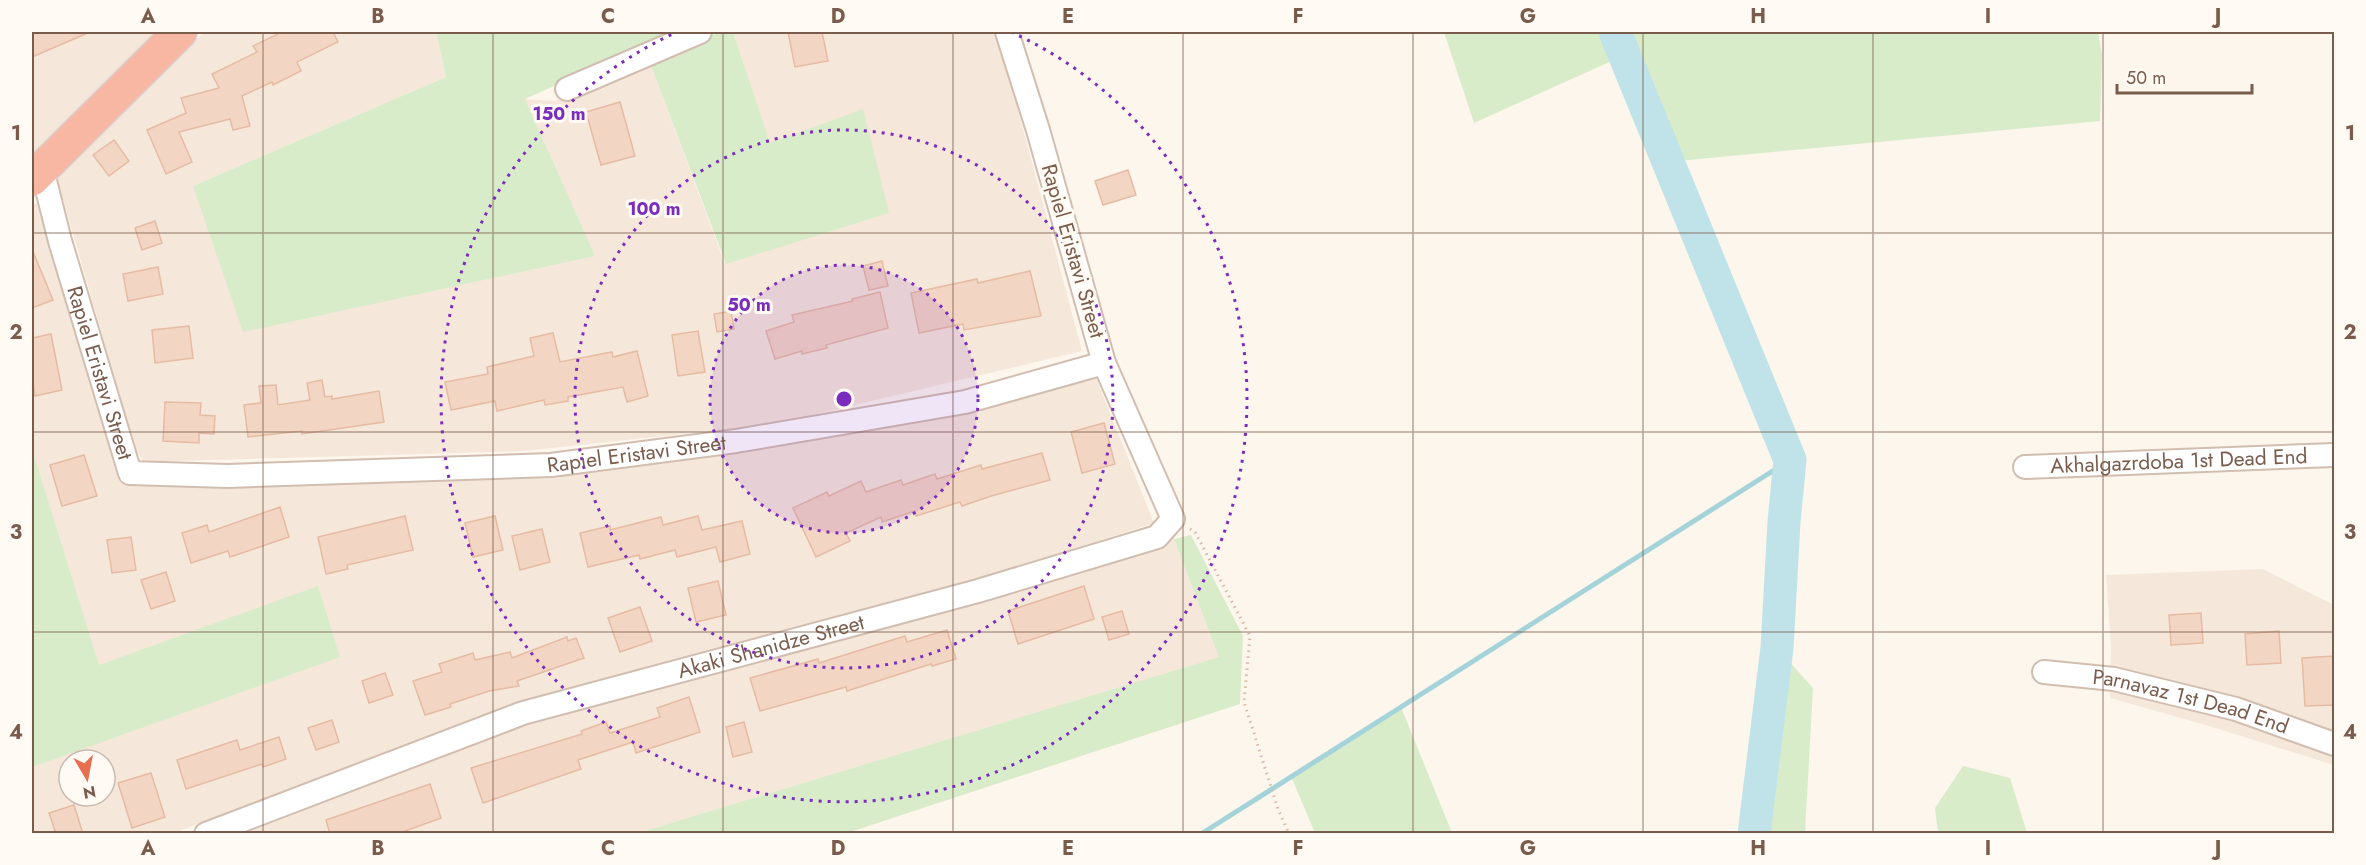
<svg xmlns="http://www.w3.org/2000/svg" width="2366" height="865" viewBox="0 0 2366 865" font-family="Jost,sans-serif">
	<rect width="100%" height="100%" fill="#fdf6ec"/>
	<g fill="#f5e8da" fill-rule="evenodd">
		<polygon points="32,32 161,32 32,161"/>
		<polygon points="204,32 436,32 446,77 193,186 594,256 525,99 555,101 650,63 725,264 769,143 733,32 993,32 1008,72 1082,351 775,424 524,451 144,462 135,449 57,178"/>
		<path d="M39 200 118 473 126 484 212 485 512 475 685 459 900 423 1096 378 1154 523 912 600 485 716 174 833 32 834V207ZM69 760H105V796H69Z"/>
		<polygon points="1174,539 1220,657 638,833 223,834 547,716"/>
		<polygon points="2263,569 2334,605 2334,765 2209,726 2110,698 2111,647 2106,575"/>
	</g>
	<g fill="#d8ecc9">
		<polygon points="436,32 675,32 525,99 595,256 243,332 193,186 446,77"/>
		<polygon points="720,32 733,32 770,143 863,109 889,213 726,264 650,63"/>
		<polygon points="1444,32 2098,32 2102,55 2100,121 1668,162 1625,55 1474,123"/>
		<polygon points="32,449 99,665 318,586 340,657 32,767"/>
		<polygon points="1191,535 1243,636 1240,704 847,833 638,833 1219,657 1174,539"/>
		<polygon points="1777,648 1813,688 1805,833 1754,833"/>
		<polygon points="1401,707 1452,833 1315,833 1291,776"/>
		<polygon points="1963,766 2010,778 2027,833 1938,833 1935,808"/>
	</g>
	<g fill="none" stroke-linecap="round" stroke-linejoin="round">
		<polyline stroke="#a5d3da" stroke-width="5" points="1201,834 1790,460"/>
		<polyline stroke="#bfe3e8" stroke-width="33" points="1615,32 1790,460 1784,522 1777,648 1754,834"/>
	</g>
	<g fill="#f3d5c3" stroke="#e6bba3" stroke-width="1.5">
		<polygon points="32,32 90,32 32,57"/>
		<polygon points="282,32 333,32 338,42 297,62 301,71 273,85 272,82 242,96 250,126 233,130 230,119 179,132 192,162 166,174 147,130 186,113 181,98 219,88 212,74 257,52 253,46"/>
		<polygon points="788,32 822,32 828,61 795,67"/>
		<polygon points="620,102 635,156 601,165 586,112"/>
		<polygon points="114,140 129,161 109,176 93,155"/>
		<polygon points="1128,170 1136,195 1103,205 1095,181"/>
		<polygon points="155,221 162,243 142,250 135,228"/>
		<polygon points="32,249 53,300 32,308"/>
		<polygon points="882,261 888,286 869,290 863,266"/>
		<polygon points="158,267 163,294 128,301 123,274"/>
		<polygon points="1030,271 1041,316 964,330 963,324 919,333 911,293 977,279 978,283"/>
		<polygon points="880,292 888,328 826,345 827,348 802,354 802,351 775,359 766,331 794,322 792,315 853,301 852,299"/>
		<polygon points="731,311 734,329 717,332 714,314"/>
		<polygon points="189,326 193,358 155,363 152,330"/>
		<polygon points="698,331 705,372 678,376 672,335"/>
		<polygon points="553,333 560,362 612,352 613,357 637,351 648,396 627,402 623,387 568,397 568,401 545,405 544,400 497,411 495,401 451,410 445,382 488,374 487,367 534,356 530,338"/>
		<polygon points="51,334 62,390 35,396 32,376 32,338"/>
		<polygon points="322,380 325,397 332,396 332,399 379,391 384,422 302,434 302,431 248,437 244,405 261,403 259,386 276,385 278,405 310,400 307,383"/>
		<polygon points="165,402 201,403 200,415 215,416 214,434 199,433 199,443 163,441"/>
		<polygon points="1104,423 1115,464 1082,473 1071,432"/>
		<polygon points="1042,453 1050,480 991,496 962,506 960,502 916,516 915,511 882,522 881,517 846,533 850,541 816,557 793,508 827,492 829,496 861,481 866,492 901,480 903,485 935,474 937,479 981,465 982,469"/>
		<polygon points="84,455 97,496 62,506 50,465"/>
		<polygon points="280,507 289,537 230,557 228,551 191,563 182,533 207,525 209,532"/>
		<polygon points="405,516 413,550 347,565 348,569 326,574 318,537"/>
		<polygon points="495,516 503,550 473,557 465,523"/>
		<polygon points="698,516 702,530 742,521 750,554 720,562 716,547 677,557 675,550 640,559 639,555 588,567 580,533 610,526 610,530 661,517 663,525"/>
		<polygon points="542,529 550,562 520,570 512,536"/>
		<polygon points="131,537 136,570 112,573 107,540"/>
		<polygon points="166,572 175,601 151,609 141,580"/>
		<polygon points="718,581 726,615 696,622 688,588"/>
		<polygon points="1084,586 1094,619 1018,644 1008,611"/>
		<polygon points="640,607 652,641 620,652 608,618"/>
		<polygon points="1122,611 1129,634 1109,640 1102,617"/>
		<polygon points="2201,613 2203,643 2171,645 2169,615"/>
		<polygon points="947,630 956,659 932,666 931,664 847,691 846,687 760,711 750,678 818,659 819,663 905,636 907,642"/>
		<polygon points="2279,631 2281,663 2247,665 2245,634"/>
		<polygon points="567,637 568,641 576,638 584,658 517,681 519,686 489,691 450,704 451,707 425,715 413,681 442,672 439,664 473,653 475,660 510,652 512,658"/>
		<polygon points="2334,656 2334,705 2305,706 2302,658"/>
		<polygon points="385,673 393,695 369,703 362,681"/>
		<polygon points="689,697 700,732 636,753 633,742 578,760 581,769 483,803 471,768 582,734 581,731 606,722 610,733 660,717 657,708"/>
		<polygon points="332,720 339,742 316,750 308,728"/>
		<polygon points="744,722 752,752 733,757 726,727"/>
		<polygon points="279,737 286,759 263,767 262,764 186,789 177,760 237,740 240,750"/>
		<polygon points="151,773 165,817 132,828 118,783"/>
		<polygon points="430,784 441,818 397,834 330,834 326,820"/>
		<polygon points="74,805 83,834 56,834 49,813"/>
	</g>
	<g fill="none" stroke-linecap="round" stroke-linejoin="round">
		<defs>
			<g id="minor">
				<polyline points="567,89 700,32"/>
				<path id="s1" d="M42 169 60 241 130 473 228 476 551 465 736 441 965 402 1104 363"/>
				<path id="s2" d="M2025 467 2334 455"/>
				<path id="s3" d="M2044 672 2114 679 2236 709 2334 744"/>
				<path id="s4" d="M206 834 523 713 978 591 1157 537 1173 519 1104 363 1038 130 1007 32"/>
			</g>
			<polyline id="highway" points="32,179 180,32"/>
		</defs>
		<use href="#minor" stroke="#d1beb0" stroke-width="26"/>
		<use href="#highway" stroke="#dad1cd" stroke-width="36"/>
		<polyline stroke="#d9b8a5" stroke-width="3" stroke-dasharray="1.5 4.5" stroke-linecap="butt" points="1190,529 1195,532 1250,636 1244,702 1278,809 1289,834"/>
		<use href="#minor" stroke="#fff" stroke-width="22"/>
		<use href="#highway" stroke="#f7b7a3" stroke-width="33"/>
	</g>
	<path fill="none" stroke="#7a5c4d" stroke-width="1.5" stroke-opacity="0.55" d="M263 32V834M493 32V834M723 32V834M953 32V834M1183 32V834M1413 32V834M1643 32V834M1873 32V834M2103 32V834M32 233H2334M32 432H2334M32 632H2334"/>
	<circle cx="844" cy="399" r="134" fill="#7b2cbf" fill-opacity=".12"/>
	<g fill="none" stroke="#7b2cbf" stroke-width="3" stroke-dasharray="3 6">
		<circle cx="844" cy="399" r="134"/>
		<circle cx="844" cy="399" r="269"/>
		<path d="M1011 32A403 403 0 1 1 677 32"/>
	</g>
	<g text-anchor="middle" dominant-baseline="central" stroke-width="6" stroke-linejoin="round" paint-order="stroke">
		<g font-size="21" fill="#7a5c4d" stroke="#fffaf3">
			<text transform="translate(1073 251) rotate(74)">Rapiel Eristavi Street</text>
			<text stroke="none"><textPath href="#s1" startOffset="212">Rapiel Eristavi Street</textPath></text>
			<text stroke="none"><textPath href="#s1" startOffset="824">Rapiel Eristavi Street</textPath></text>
			<text stroke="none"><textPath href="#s2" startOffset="154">Akhalgazrdoba 1st Dead End</textPath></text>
			<text stroke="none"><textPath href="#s4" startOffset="596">Akaki Shanidze Street</textPath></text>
			<text stroke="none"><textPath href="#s3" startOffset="150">Parnavaz 1st Dead End</textPath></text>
		</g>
	</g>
	<circle cx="844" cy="399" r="9" fill="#7b2cbf" stroke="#fffaf3" stroke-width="3"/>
	<g font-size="18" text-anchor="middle" font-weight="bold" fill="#7b2cbf" stroke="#fffaf3" stroke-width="6" stroke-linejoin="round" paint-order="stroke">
		<text x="559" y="120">150 m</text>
		<text x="654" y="215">100 m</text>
		<text x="749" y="311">50 m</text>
	</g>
	<rect width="2366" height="865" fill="none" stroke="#fffaf3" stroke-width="66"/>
	<g transform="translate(87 778) rotate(170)"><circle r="28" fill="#fffaf3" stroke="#cabbb1" stroke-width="1.5"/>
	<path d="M0-4.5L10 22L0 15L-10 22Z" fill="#e76f51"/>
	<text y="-9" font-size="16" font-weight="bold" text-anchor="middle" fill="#7a5c4d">N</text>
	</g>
	<path d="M2117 84v9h135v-9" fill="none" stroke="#7a5c4d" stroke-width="3"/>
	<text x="2126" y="84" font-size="18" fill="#7a5c4d" stroke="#fffaf3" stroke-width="4.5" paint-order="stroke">50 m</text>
	<rect x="33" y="33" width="2300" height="799" fill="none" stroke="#7a5c4d" stroke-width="2"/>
	<g font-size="20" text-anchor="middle" font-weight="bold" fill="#7a5c4d">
		<text x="148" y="23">A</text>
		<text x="378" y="23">B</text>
		<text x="608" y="23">C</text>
		<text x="838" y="23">D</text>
		<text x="1068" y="23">E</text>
		<text x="1298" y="23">F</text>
		<text x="1528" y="23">G</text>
		<text x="1758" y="23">H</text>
		<text x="1988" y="23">I</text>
		<text x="2218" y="23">J</text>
		<text x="16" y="140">1</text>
		<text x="2350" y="140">1</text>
		<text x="16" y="339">2</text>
		<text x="2350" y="339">2</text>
		<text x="16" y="539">3</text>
		<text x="2350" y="539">3</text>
		<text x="16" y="739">4</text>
		<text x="2350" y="739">4</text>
		<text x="148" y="855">A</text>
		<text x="378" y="855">B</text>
		<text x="608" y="855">C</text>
		<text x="838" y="855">D</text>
		<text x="1068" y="855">E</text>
		<text x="1298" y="855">F</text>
		<text x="1528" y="855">G</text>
		<text x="1758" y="855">H</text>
		<text x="1988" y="855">I</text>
		<text x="2218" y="855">J</text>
	</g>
</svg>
